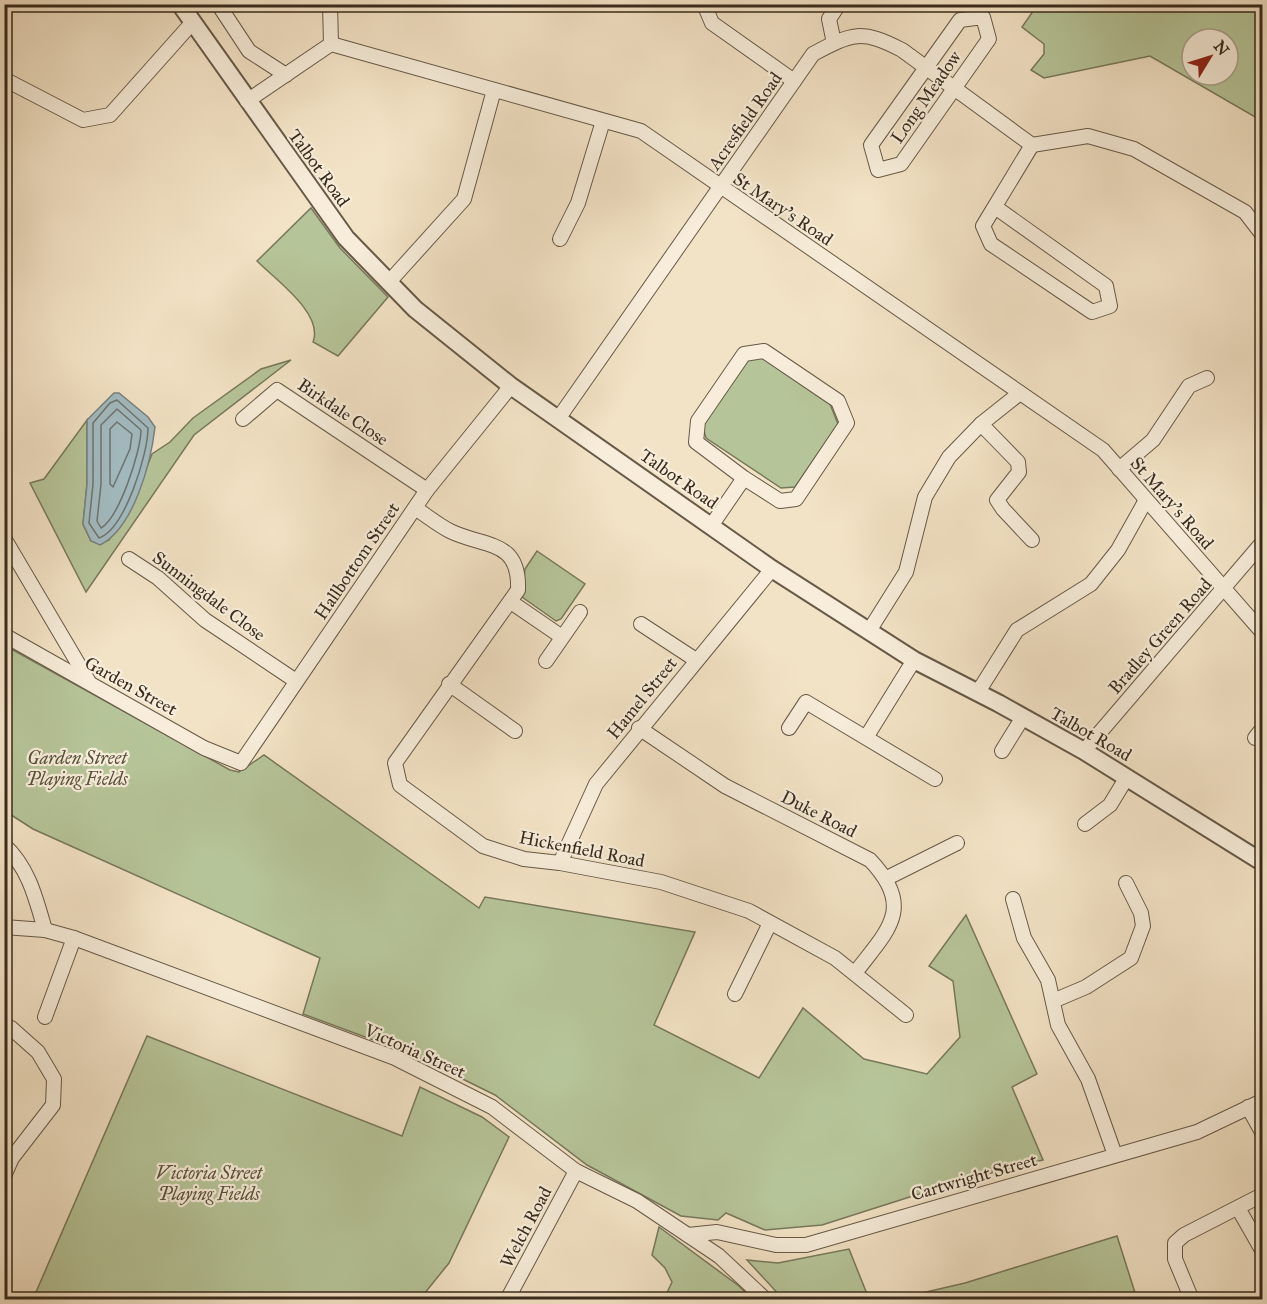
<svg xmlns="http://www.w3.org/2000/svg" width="1267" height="1304" viewBox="0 0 1267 1304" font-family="'IM FELL Great Primer',serif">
	<rect width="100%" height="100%" fill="#f3e3c6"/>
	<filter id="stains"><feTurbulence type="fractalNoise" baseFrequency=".00333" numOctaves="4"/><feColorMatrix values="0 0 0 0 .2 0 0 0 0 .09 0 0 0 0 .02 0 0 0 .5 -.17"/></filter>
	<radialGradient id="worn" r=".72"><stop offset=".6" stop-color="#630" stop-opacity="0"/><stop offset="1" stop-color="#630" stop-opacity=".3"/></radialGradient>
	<g fill="#b6c599" stroke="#77785b" stroke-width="1.5" fill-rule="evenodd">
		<path d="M1038 4 1262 5V121L1150 56 1044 78 1031 70 1044 54V44L1022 27ZM1192 39H1228V75H1192Z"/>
		<path d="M311 208 340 248 388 297 338 356 313 342C324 314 276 280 257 261Z"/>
		<polygon points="761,357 830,404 838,424 795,487 781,488 706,438 702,425 748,358"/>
		<polygon points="291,360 194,435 86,592 30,483 44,479 87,420 87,484 83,524 91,541 100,544 109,540 132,505 152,454 170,442 193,418 261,369"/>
		<polygon points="537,551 585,584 561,619 556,621 522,597 525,569"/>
		<polygon points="4,645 230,770 239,772 264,755 479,908 485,897 695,932 654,1025 759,1078 803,1008 864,1059 927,1074 960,1037 953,981 929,966 966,915 1037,1074 1012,1087 1043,1160 963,1180 822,1225 765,1230 726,1213 718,1220 681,1216 587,1165 495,1095 414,1055 303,1014 320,958 33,829 5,811"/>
		<polygon points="147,1036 402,1136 420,1087 482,1117 509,1137 449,1263 420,1299 33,1299"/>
		<polygon points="659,1227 739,1286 752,1299 664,1299 672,1282 665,1268 652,1255"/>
		<polygon points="1117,1236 1137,1299 896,1299 965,1283"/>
		<polygon points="849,1249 869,1299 783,1299 747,1260 778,1263"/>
	</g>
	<path fill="#a2bbc1" stroke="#78817f" stroke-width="1.5" d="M114 393H119L148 417 155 427C151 462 134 528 100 545L91 541 83 524 87 484V420Z"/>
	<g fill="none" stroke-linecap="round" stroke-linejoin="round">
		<g stroke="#6d736f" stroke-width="1.5">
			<path d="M117 400 148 428C148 454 125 529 99 538L89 523 93 484V423L110 403Z"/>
			<path d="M117 409 141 430C141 451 119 518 101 528L97 521 101 484V425Z"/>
			<polygon points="117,422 132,434 130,449 113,487 110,484 110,429"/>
		</g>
		<defs>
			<g id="minor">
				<polyline points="218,4 249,51 286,75"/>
				<polyline points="330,4 331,44"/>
				<polyline points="704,4 712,23 794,81"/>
				<polygon points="983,17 989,39 901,164 878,170 871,145 960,20"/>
				<polyline points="834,43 829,19 839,4"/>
				<polyline points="4,79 83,120 110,115 192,23"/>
				<polyline points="247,101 331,44 641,131 1103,450 1262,632"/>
				<polyline points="1032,145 1088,136 1134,149 1245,212 1262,234"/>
				<polyline points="995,207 1106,286 1110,306 1092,312 991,244 983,226 1032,145"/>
				<polyline points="560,239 578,203 603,121"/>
				<polyline points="389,282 464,199 494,90"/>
				<polyline points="243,419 277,390 427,490"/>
				<path d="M558 419 813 54C852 33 862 29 902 50L1032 145"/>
				<polyline points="981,424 1018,462 1019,472 997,500 1003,509 1032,540"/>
				<polyline points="1119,469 1153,440 1189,386 1207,378"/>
				<path d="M415 508C426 515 438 525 450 531 485 548 520 539 518 590L395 763 400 785 483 846 524 859 560 863 661 882 749 911 835 958 906 1015"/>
				<polyline points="711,526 744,478 696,442 698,421 744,354 764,351 838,401 847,423 796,499 780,501 744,478"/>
				<polyline points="4,538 89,682"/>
				<polyline points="129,559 158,578 205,620 296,681"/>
				<polyline points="511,602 562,637"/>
				<polyline points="641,624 696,660"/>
				<polyline points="869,631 906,572 925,497 949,457 981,424 1020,393"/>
				<polyline points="4,635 204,748 241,763 427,490 511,386"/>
				<polyline points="546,661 580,612"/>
				<polyline points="449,684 515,731"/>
				<polyline points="978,692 1017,630 1091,584 1118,550 1146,500"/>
				<path d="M639 728 725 786 870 860C916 908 887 931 855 973"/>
				<polyline points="789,728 806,702 935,779"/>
				<polyline points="867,736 914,660"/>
				<polyline points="1255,738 1262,729"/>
				<polyline points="1002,751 1023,717"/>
				<polyline points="1084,751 1262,543"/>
				<polyline points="1085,824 1110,805 1127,777"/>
				<path d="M4 845C29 868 36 899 45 930"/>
				<polyline points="560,863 596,784 772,569"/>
				<polyline points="887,878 957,843"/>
				<polyline points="1013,899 1024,938 1048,980 1058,1025 1088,1079 1115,1155"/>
				<polyline points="4,927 45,930 74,938 395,1058 492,1107 576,1171 637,1201 719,1256 766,1300"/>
				<polyline points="735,994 770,923"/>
				<polyline points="1053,1001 1086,987 1131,958 1143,926 1141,913 1126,883"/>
				<polyline points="45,1017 74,938"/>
				<polyline points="4,1026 11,1028 38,1052 54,1079 53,1105 12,1158 4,1176"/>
				<polyline points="1248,1107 1262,1132"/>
				<polyline points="1238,1208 1262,1250"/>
				<polyline points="688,1235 717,1232 776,1245 806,1245 1197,1132 1262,1101"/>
				<polyline points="507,1300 576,1171"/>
				<polyline points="1192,1300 1175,1259 1175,1243 1184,1235 1262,1195"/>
			</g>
			<polyline id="tertiary" points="180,4 346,238 415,309 511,386 772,569 914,660 998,703 1084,751 1262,862"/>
		</defs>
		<use href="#minor" stroke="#675947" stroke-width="16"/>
		<use href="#tertiary" stroke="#675947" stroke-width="20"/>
		<use href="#minor" stroke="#f7edda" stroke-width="14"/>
		<use href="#tertiary" stroke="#f7edda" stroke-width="16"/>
	</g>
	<g text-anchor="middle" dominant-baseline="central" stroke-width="4.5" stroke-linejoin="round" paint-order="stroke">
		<g font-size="18" fill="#382b1d" stroke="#f7edda">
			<text transform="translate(926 97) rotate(-55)">Long Meadow</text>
			<text transform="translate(745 121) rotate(-55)">Acresfield Road</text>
			<text transform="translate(319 168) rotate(54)">Talbot Road</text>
			<text transform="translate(783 209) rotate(34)">St Mary's Road</text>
			<text transform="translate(343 412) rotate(34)">Birkdale Close</text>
			<text transform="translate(679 479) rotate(35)">Talbot Road</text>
			<text transform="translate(1172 503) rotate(49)">St Mary's Road</text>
			<text transform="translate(357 561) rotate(-56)">Hallbottom Street</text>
			<text transform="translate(209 596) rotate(37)">Sunningdale Close</text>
			<text transform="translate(1160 636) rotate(-49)">Bradley Green Road</text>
			<text transform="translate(131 686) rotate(29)">Garden Street</text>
			<text transform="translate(642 698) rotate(-51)">Hamel Street</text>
			<text transform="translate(1091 734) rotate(30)">Talbot Road</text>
			<text transform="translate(819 814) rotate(27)">Duke Road</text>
			<text transform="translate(582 849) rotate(11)">Hickenfield Road</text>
			<text transform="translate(415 1051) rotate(24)">Victoria Street</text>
			<text transform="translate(974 1177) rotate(-16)">Cartwright Street</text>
			<text transform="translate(526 1227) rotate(-62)">Welch Road</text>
		</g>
		<g font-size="18" font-style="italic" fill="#58523c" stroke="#f7edda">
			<text x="77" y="758">Garden Street<tspan x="77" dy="21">Playing Fields</tspan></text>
			<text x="209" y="1173">Victoria Street<tspan x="209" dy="21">Playing Fields</tspan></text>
		</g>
	</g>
	<rect width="1267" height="1304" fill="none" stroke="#f3e3c6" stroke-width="24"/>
	<rect x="6" y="6" width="1255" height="1292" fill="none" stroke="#382b1d" stroke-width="3"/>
	<rect x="12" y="12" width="1243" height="1280" fill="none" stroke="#382b1d" stroke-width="1.5"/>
	<g transform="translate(1210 57) rotate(52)"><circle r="28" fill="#f7edda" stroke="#ab9f8e" stroke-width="1.5"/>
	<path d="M0-4.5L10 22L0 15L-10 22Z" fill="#8f2418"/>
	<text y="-9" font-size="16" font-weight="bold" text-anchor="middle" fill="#382b1d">N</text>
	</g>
	<rect width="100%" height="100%" filter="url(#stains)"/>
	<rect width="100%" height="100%" fill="url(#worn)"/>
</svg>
